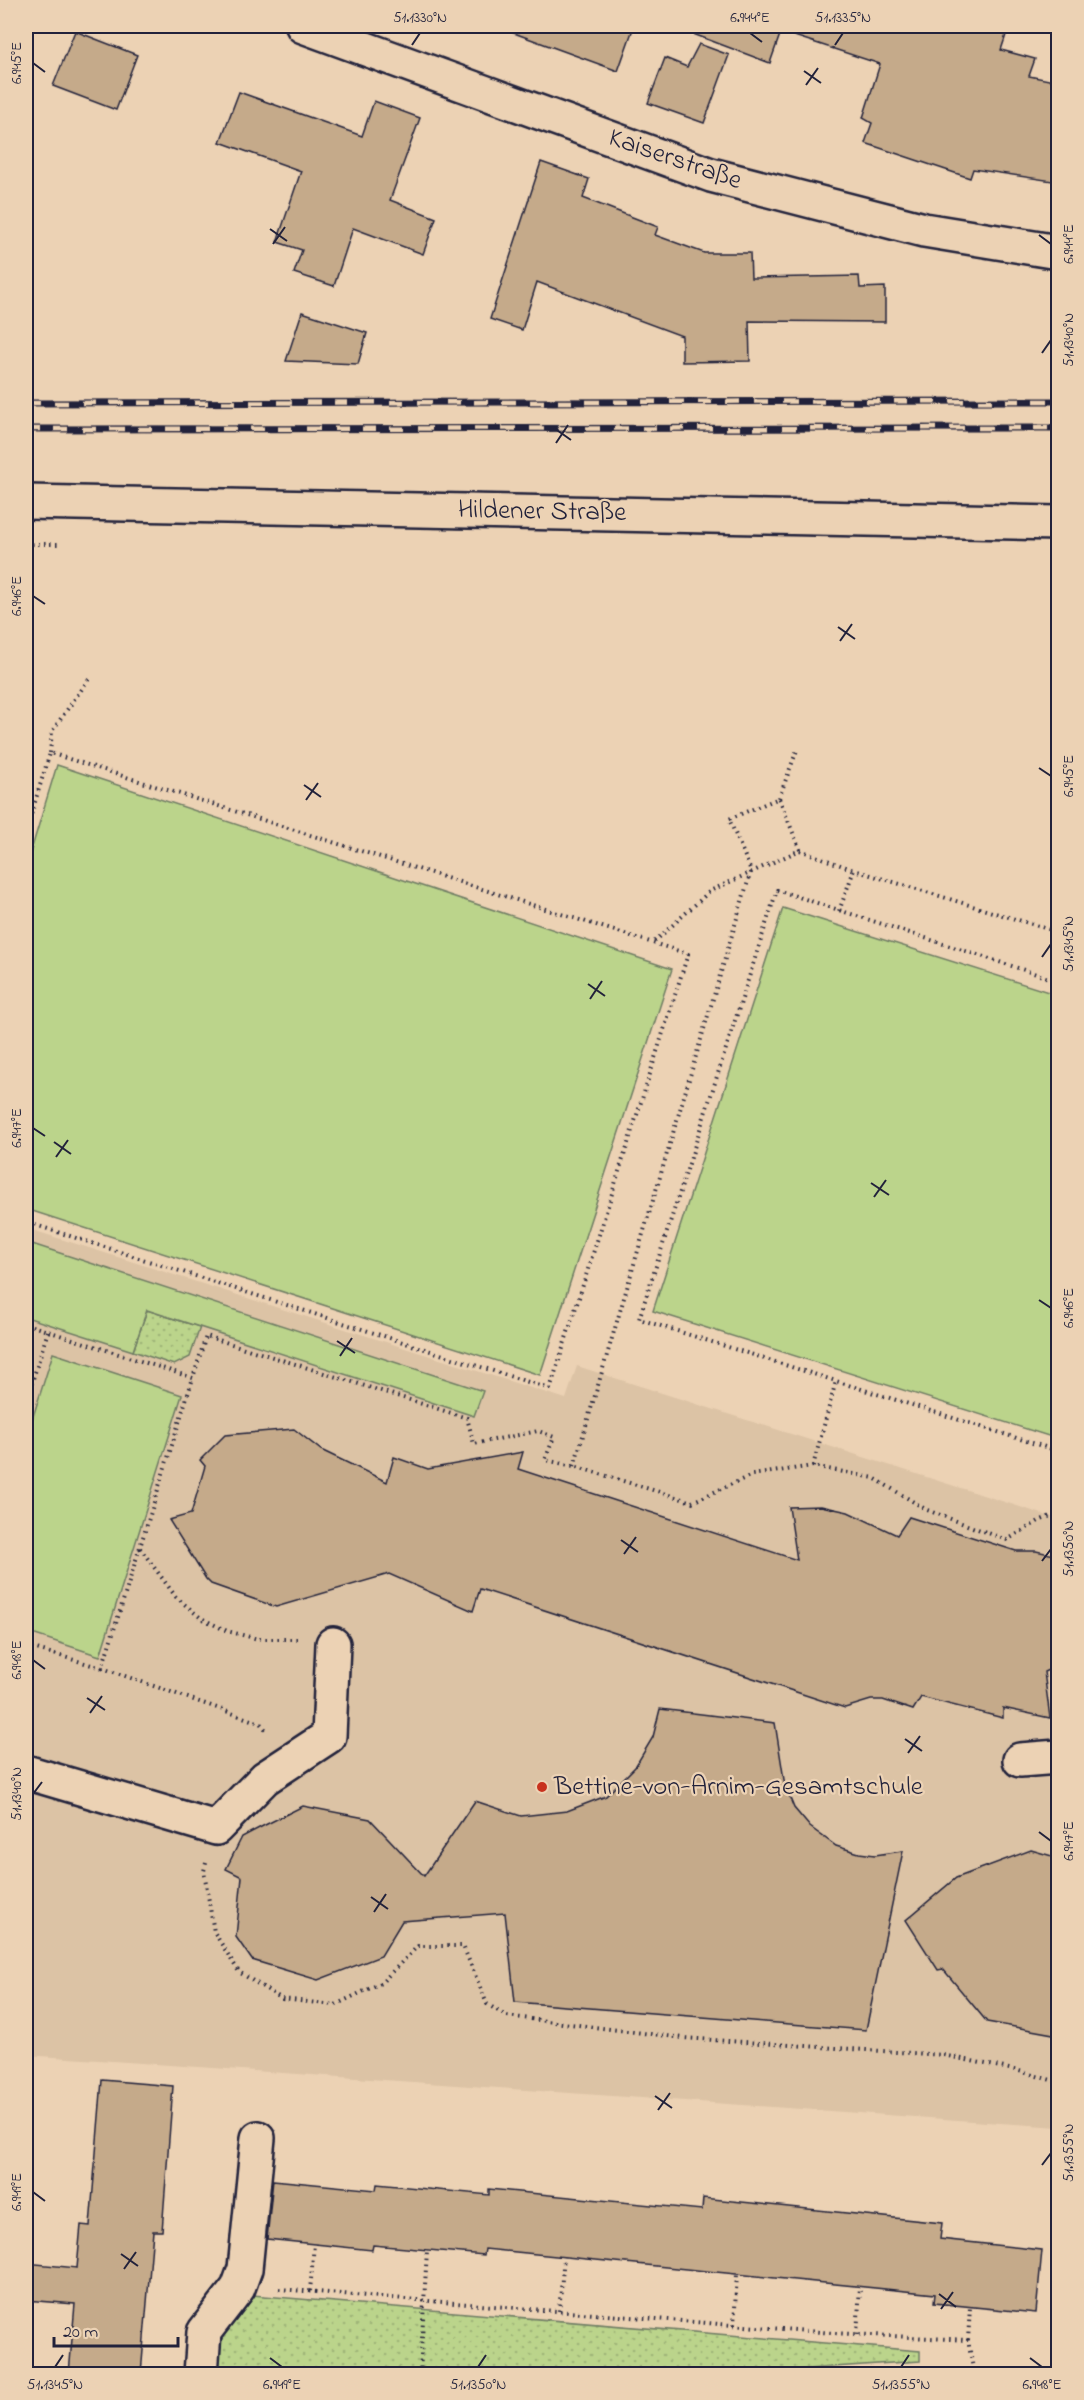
<svg xmlns="http://www.w3.org/2000/svg" width="1084" height="2400" viewBox="0 0 1084 2400" font-family="'Indie Flower',sans-serif">
	<defs>
		<pattern id="grass-dots" width="8" height="8" patternUnits="userSpaceOnUse" patternTransform="scale(1.5)"><rect width="8" height="8" fill="#bbd48b"/><path d="M2 2h.1M6 6h.1" fill="none" stroke="#a0b679" stroke-width="1.8" stroke-linecap="round"/></pattern>
	</defs>
	<rect width="100%" height="100%" fill="#ecd2b4"/>
	<filter id="ink" filterUnits="userSpaceOnUse"><feTurbulence type="fractalNoise" baseFrequency=".0167" numOctaves="2"/><feDisplacementMap in="SourceGraphic" scale="12" xChannelSelector="R" yChannelSelector="G"/><feConvolveMatrix kernelMatrix="1 2 1 2 8 2 1 2 1" color-interpolation-filters="sRGB"/></filter>
	<g filter="url(#ink)">
		<polygon fill="#dcc3a5" points="26,1228 566,1399 577,1366 1058,1519 1058,2127 26,2055"/>
		<g fill="url(#grass-dots)" stroke="#6e7b63" stroke-width="1.5">
			<polygon points="147,1310 200,1327 190,1357 174,1365 133,1351"/>
			<polygon points="252,2295 920,2351 920,2361 733,2374 208,2374 209,2338"/>
		</g>
		<g fill="#bbd48b" stroke="#6e7b63" stroke-width="1.5">
			<polygon points="57,765 672,969 540,1375 26,1209 26,867"/>
			<polygon points="783,908 1058,995 1058,1439 653,1311"/>
			<polygon points="26,1242 483,1391 474,1416 147,1310 133,1351 26,1317"/>
			<polygon points="53,1353 182,1395 100,1656 26,1632 26,1439"/>
		</g>
		<g fill="#c5aa8a" stroke="#22223b" stroke-width="1.5">
			<polygon points="504,26 634,26 618,71 503,29"/>
			<polygon points="681,26 1009,26 1001,50 1035,59 1029,76 1059,82 1059,182 973,169 970,178 865,143 872,123 863,118 880,64 782,32 783,26 770,63 680,29"/>
			<polygon points="75,31 137,55 116,110 53,86"/>
			<polygon points="699,44 729,55 704,123 648,103 665,58 687,67"/>
			<polygon points="239,92 362,136 374,101 420,118 390,200 436,218 423,254 353,228 334,286 294,273 302,250 277,242 301,171 220,142"/>
			<polygon points="541,162 589,179 583,198 658,227 655,235 704,253 750,253 751,278 859,276 860,288 885,287 885,322 749,321 750,361 682,362 682,336 537,282 522,330 490,319"/>
			<polygon points="302,312 367,333 358,364 286,361"/>
			<polygon points="294,1429 321,1450 387,1482 394,1457 428,1469 523,1452 518,1469 797,1560 789,1507 821,1506 848,1512 897,1535 909,1517 1016,1551 1036,1551 1059,1556 1059,1665 1044,1672 1050,1718 1003,1708 1003,1718 921,1697 913,1710 883,1700 871,1700 845,1708 480,1589 473,1611 389,1574 276,1607 211,1584 206,1579 169,1520 191,1514 205,1466 200,1460 225,1435"/>
			<polygon points="660,1709 775,1723 785,1786 794,1808 810,1827 836,1846 859,1853 875,1855 903,1851 866,2030 515,2002 505,1913 402,1921 381,1956 318,1980 252,1960 236,1937 242,1877 226,1869 242,1837 263,1826 303,1806 370,1819 424,1876 475,1801 521,1816 567,1811 606,1796 635,1767 653,1737"/>
			<polygon points="1031,1850 1059,1858 1059,2035 987,2022 943,1969 938,1970 906,1920 956,1878"/>
			<polygon points="102,2080 173,2086 162,2231 153,2231 141,2374 69,2374 75,2304 26,2300 26,2263 77,2268 81,2225 90,2226"/>
			<polygon points="273,2180 376,2190 377,2184 489,2195 489,2189 702,2210 703,2198 942,2223 940,2239 1042,2250 1036,2313 934,2303 935,2294 485,2249 484,2255 373,2245 372,2250 267,2239"/>
		</g>
		<g fill="none" stroke-linecap="round" stroke-linejoin="round">
			<defs>
				<g id="minor">
					<polyline points="303,26 711,175 924,230 1058,252"/>
					<polyline points="1020,1760 1058,1757"/>
					<polyline points="26,1772 216,1828 265,1778 329,1736 333,1644"/>
					<polyline points="201,2374 204,2332 238,2288 245,2269 258,2138"/>
				</g>
				<polyline id="major" points="26,502 1058,523"/>
			</defs>
			<use href="#minor" stroke="#22223b" stroke-width="38"/>
			<use href="#major" stroke="#22223b" stroke-width="38"/>
			<g stroke="#22223b" stroke-width="4" stroke-dasharray="1.5 4.5" stroke-linecap="butt">
				<polyline points="26,544 58,544"/>
				<polyline points="50,753 52,731 91,676"/>
				<polyline points="779,798 797,750"/>
				<polyline points="26,802 33,805"/>
				<polyline points="26,831 50,753 688,954 550,1389 26,1222"/>
				<polyline points="800,850 854,870"/>
				<polyline points="839,911 854,870 1058,932"/>
				<polyline points="1058,981 777,890 639,1319 1058,1451"/>
				<polyline points="26,1324 193,1378 206,1336 467,1418 474,1444 538,1431 554,1437 545,1460 574,1466 692,1502 752,1475 813,1466 874,1478 927,1510 1007,1540 1039,1521 1058,1513"/>
				<polyline points="26,1401 48,1331"/>
				<polyline points="574,1466 751,871 729,819 779,798 800,850 710,891 653,943"/>
				<polyline points="813,1466 836,1381"/>
				<polyline points="140,1548 176,1597 201,1618 227,1631 258,1639 297,1639"/>
				<polyline points="26,1646 102,1668 193,1378"/>
				<polyline points="102,1668 260,1723 268,1732"/>
				<polyline points="206,1863 204,1871 214,1932 239,1972 282,1999 335,2005 381,1983 418,1946 463,1946 487,2004 506,2016 683,2038 943,2055 1019,2071 1058,2082"/>
				<polyline points="279,2289 833,2333 968,2340 974,2374"/>
				<polyline points="310,2291 314,2244"/>
				<polyline points="559,2311 564,2257"/>
				<polyline points="734,2325 737,2274"/>
				<polyline points="857,2334 860,2287"/>
				<polyline points="968,2340 970,2307"/>
				<polyline points="420,2374 427,2250"/>
			</g>
			<use href="#minor" stroke="#ecd2b4" stroke-width="33"/>
			<use href="#major" stroke="#ecd2b4" stroke-width="33"/>
			<defs>
				<g id="rail">
					<polyline points="26,403 1058,401"/>
					<polyline points="26,429 1058,428"/>
				</g>
			</defs>
			<use href="#rail" stroke="#22223b" stroke-width="7"/>
			<use href="#rail" stroke="#ecd2b4" stroke-width="4.5" stroke-dasharray="14" stroke-linecap="butt"/>
		</g>
	</g>
	<path fill="none" stroke="#22223b" stroke-width="2" d="M750 33 762 42M412 45 420 33M835 45 843 33M33 63 45 72M804 71 821 83M806 85 818 68M270 229 287 241M1039 235 1051 244M273 244 285 227M1042 353 1051 340M554 428 571 440M556 443 568 425M33 596 45 604M838 627 855 639M840 641 852 624M1039 768 1051 776M304 785 321 797M306 800 318 783M1042 957 1051 944M588 984 605 996M590 999 602 981M33 1128 45 1136M54 1142 71 1154M56 1157 68 1140M871 1183 889 1195M874 1197 886 1180M1039 1300 1051 1308M337 1341 355 1353M340 1356 352 1338M621 1540 638 1552M624 1554 636 1537M1042 1561 1051 1549M33 1660 45 1669M87 1698 105 1710M90 1713 102 1696M905 1739 922 1751M908 1753 920 1736M33 1794 42 1782M1039 1832 1051 1841M371 1897 388 1909M374 1912 386 1894M655 2096 672 2108M658 2110 670 2093M1042 2165 1051 2153M33 2192 45 2201M121 2254 138 2266M124 2269 136 2252M939 2294 956 2307M941 2309 953 2292M270 2358 282 2367M1030 2358 1042 2367M55 2367 63 2355M478 2367 486 2355M901 2367 909 2355"/>
	<circle fill="#c8321e" stroke="#ecd2b4" stroke-width="2" cx="542" cy="1787" r="6"/>
	<g text-anchor="middle" dominant-baseline="central" stroke-width="4.5" stroke-linejoin="round" paint-order="stroke">
		<g font-size="27" fill="#22223b" stroke="#ecd2b4">
			<text transform="translate(675 160) rotate(19)">Kaiserstraße</text>
			<text transform="translate(542 512) rotate(1)">Hildener Straße</text>
		</g>
		<g font-size="27" fill="#22223b" stroke="#ecd2b4" text-anchor="start">
			<text x="554" y="1787">Bettine-von-Arnim-Gesamtschule</text>
		</g>
	</g>
	<rect width="1084" height="2400" fill="none" stroke="#ecd2b4" stroke-width="66"/>
	<path d="M54 2337v9h124v-9" fill="none" stroke="#22223b" stroke-width="3"/>
	<text x="63" y="2337" font-size="18" fill="#22223b" stroke="#ecd2b4" stroke-width="4.5" paint-order="stroke">20 m</text>
	<rect x="33" y="33" width="1018" height="2334" fill="none" stroke="#22223b" stroke-width="2"/>
	<g font-size="15" text-anchor="middle" fill="#22223b">
		<text x="420" y="22">51.1330°N</text>
		<text x="750" y="22">6.944°E</text>
		<text x="843" y="22">51.1335°N</text>
		<text transform="translate(16 63) rotate(-90)" y="5">6.945°E</text>
		<text transform="translate(1068 244) rotate(-90)" y="5">6.944°E</text>
		<text transform="translate(1068 340) rotate(-90)" y="5">51.1340°N</text>
		<text transform="translate(16 596) rotate(-90)" y="5">6.946°E</text>
		<text transform="translate(1068 776) rotate(-90)" y="5">6.945°E</text>
		<text transform="translate(1068 944) rotate(-90)" y="5">51.1345°N</text>
		<text transform="translate(16 1128) rotate(-90)" y="5">6.947°E</text>
		<text transform="translate(1068 1308) rotate(-90)" y="5">6.946°E</text>
		<text transform="translate(1068 1549) rotate(-90)" y="5">51.1350°N</text>
		<text transform="translate(16 1660) rotate(-90)" y="5">6.948°E</text>
		<text transform="translate(16 1794) rotate(-90)" y="5">51.1340°N</text>
		<text transform="translate(1068 1841) rotate(-90)" y="5">6.947°E</text>
		<text transform="translate(1068 2153) rotate(-90)" y="5">51.1355°N</text>
		<text transform="translate(16 2192) rotate(-90)" y="5">6.949°E</text>
		<text x="55" y="2389">51.1345°N</text>
		<text x="282" y="2389">6.949°E</text>
		<text x="478" y="2389">51.1350°N</text>
		<text x="901" y="2389">51.1355°N</text>
		<text x="1042" y="2389">6.948°E</text>
	</g>
</svg>
